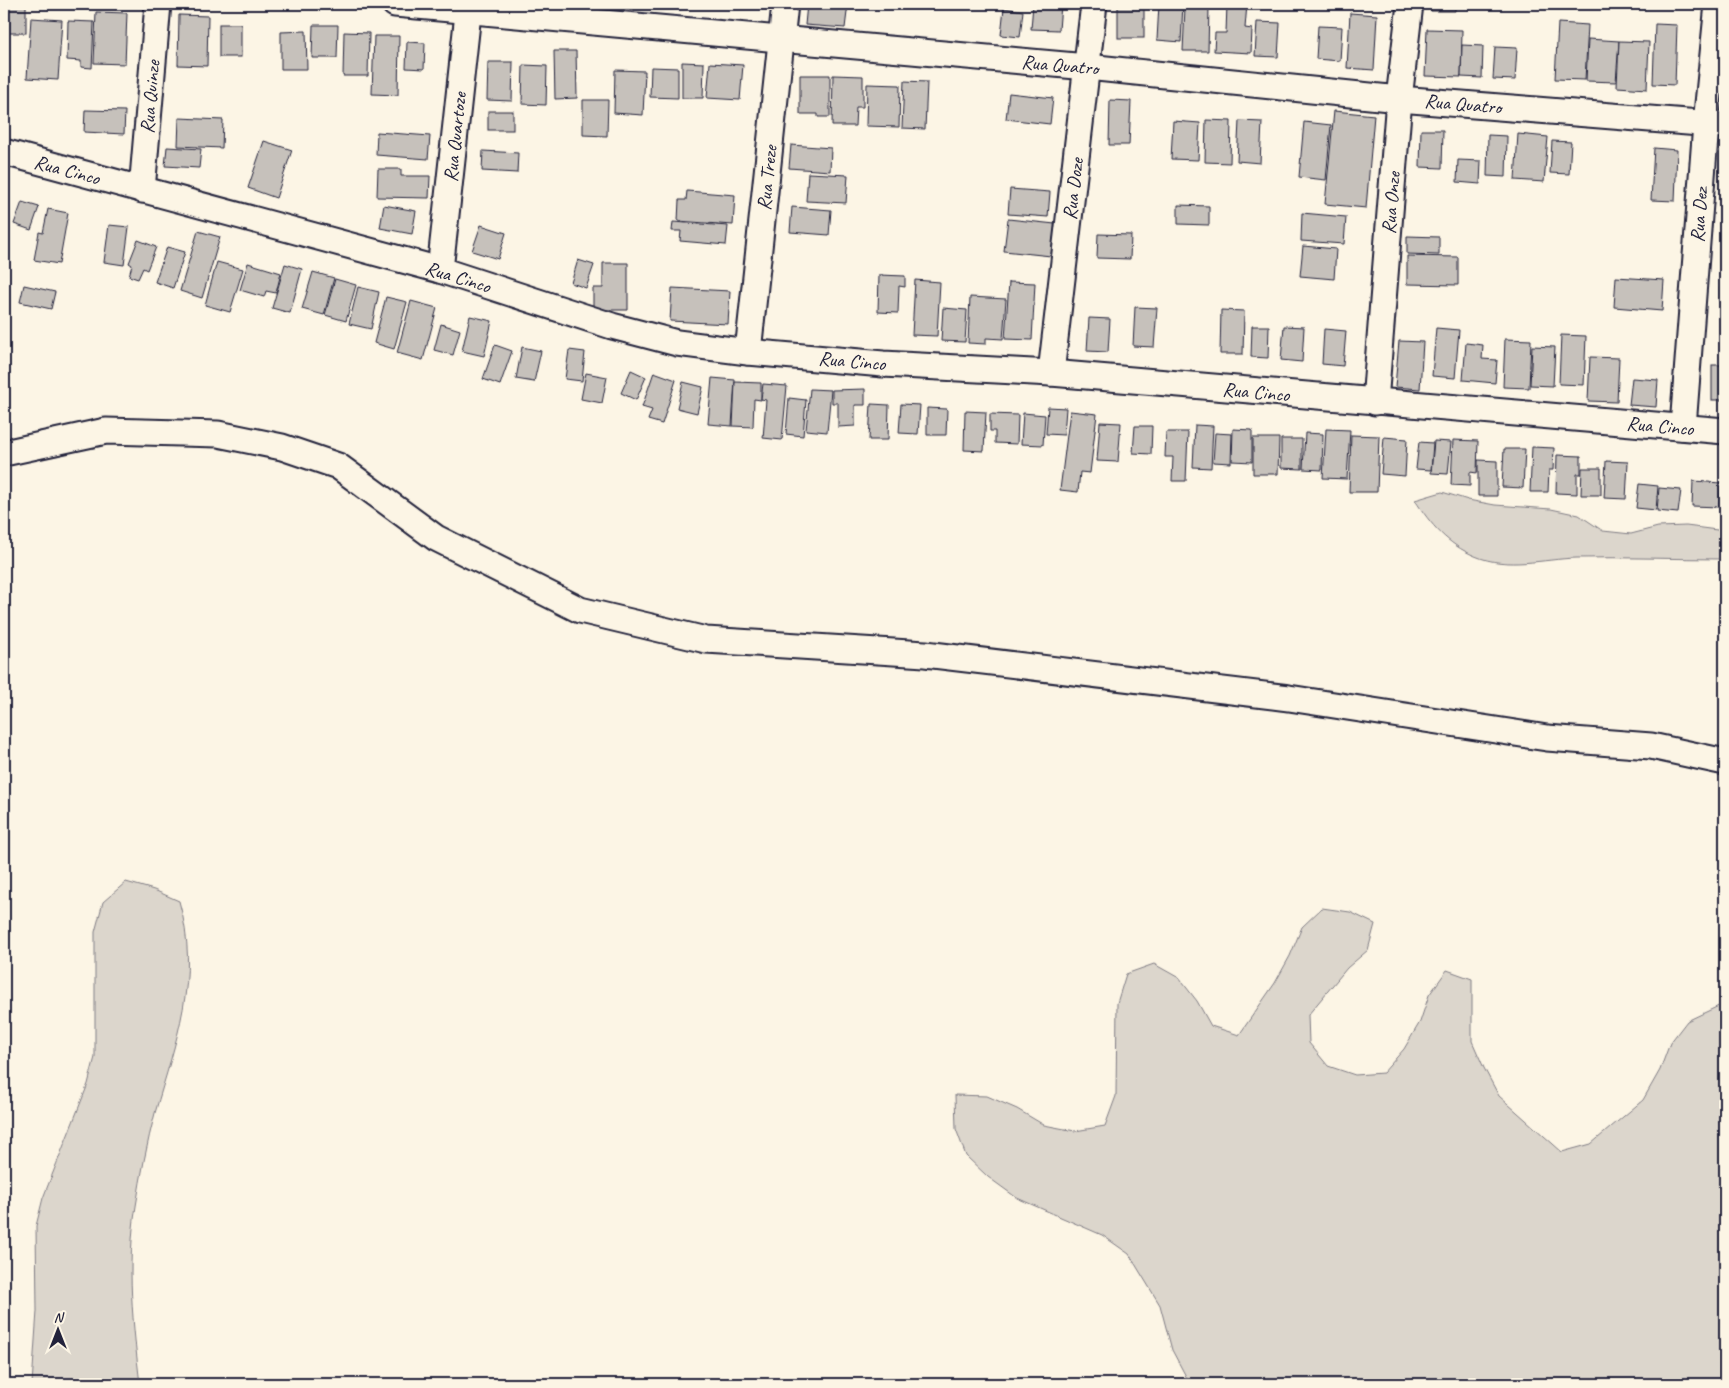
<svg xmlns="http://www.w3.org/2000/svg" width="1729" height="1388" viewBox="0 0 1729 1388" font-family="Caveat,sans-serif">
	<rect width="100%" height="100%" fill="#fcf5e5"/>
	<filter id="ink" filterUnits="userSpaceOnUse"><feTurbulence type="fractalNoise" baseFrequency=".02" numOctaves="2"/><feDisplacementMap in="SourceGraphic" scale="10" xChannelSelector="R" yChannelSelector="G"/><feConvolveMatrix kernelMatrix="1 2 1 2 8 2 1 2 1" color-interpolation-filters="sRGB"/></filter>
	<g filter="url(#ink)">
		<g fill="#dcd6cc" stroke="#7f7c84">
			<path d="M1442 492 1468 500 1495 505 1551 509 1579 515 1603 531 1631 534 1658 527 1686 526 1725 531V559C1676 559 1626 557 1577 558 1542 559 1508 570 1475 556 1447 544 1431 525 1415 500Z"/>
			<path d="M126 882 154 890 179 901C201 978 176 1040 155 1113 147 1143 141 1175 136 1206 126 1265 133 1326 140 1384H32L37 1311 36 1226 43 1198 88 1084 95 1057V932L103 902Z"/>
			<polygon points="1322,908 1350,912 1375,924 1368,950 1347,968 1308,1015 1309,1043 1328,1066 1355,1075 1383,1073 1404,1049 1420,1022 1429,995 1447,970 1472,979 1472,1041 1484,1068 1499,1096 1562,1152 1591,1144 1643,1100 1660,1070 1670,1043 1687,1021 1725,1003 1725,1384 1190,1384 1172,1350 1160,1305 1129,1254 1102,1235 1017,1198 988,1177 966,1156 956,1129 955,1095 987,1096 1017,1109 1044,1125 1075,1131 1105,1126 1116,1096 1117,1003 1126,974 1154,964 1179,978 1197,1001 1211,1026 1239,1035 1275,983 1290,956 1302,927"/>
		</g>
		<g fill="#c6c1bb" stroke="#22223b">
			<rect x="4" y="4" width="22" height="29"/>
			<polygon points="661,4 687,4 686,7 661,6"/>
			<polygon points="807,4 848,4 845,28 805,25"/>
			<polygon points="1033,4 1061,4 1059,30 1031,29"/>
			<rect x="1118" y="4" width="26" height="34"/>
			<polygon points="1159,4 1183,4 1181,42 1157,40"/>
			<polygon points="1227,4 1247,4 1245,28 1252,29 1251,53 1214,51 1215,33 1226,33"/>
			<polygon points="1432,4 1455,4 1455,11 1431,11"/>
			<polygon points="1185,7 1209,7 1208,51 1183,51"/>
			<polygon points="1004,8 1023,11 1020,37 1001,35"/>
			<polygon points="96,12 127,13 125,64 94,63"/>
			<polygon points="1350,13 1377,15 1374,70 1347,68"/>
			<polygon points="179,15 208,16 207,66 178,65"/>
			<polygon points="31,18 62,20 58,80 27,78"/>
			<polygon points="68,21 94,22 92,68 81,67 81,61 67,60"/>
			<polygon points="1257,22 1280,23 1278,57 1255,56"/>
			<polygon points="1558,23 1588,25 1585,80 1555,79"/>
			<rect x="219" y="24" width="22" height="33"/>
			<polygon points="1655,24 1677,25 1675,85 1653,84"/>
			<polygon points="313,25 338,25 337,58 312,58"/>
			<polygon points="1318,26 1342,27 1340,61 1316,59"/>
			<polygon points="1427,29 1462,30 1461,77 1425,76"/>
			<polygon points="306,31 307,69 281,69 281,32"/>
			<polygon points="344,32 369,33 368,76 343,76"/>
			<polygon points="374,36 399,36 398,95 372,94"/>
			<polygon points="1588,39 1619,41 1616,82 1586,81"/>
			<polygon points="1619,41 1649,42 1647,89 1617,87"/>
			<polygon points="407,42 425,43 424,69 406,68"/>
			<polygon points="1462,45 1483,46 1482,78 1461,77"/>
			<polygon points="1495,47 1517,48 1515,80 1493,79"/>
			<polygon points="554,51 576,51 577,98 555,99"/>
			<polygon points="488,62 513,62 512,101 487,100"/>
			<polygon points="682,62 704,63 703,98 682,98"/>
			<polygon points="710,63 743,65 740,100 707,98"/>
			<polygon points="523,65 547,66 546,105 522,104"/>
			<polygon points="651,67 678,68 678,98 650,97"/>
			<polygon points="615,70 645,71 643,115 614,113"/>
			<polygon points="800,75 830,75 830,117 818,117 818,114 800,114"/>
			<polygon points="833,75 863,76 863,107 856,107 855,126 832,126"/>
			<polygon points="904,81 927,82 925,129 902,128"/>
			<polygon points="867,84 900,85 899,127 866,126"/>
			<polygon points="1009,93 1053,98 1050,124 1006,119"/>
			<polygon points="583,100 608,100 607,136 583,135"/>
			<polygon points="1110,100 1131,101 1129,145 1109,145"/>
			<polygon points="85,110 125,111 124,134 84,132"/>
			<rect x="488" y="111" width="25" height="19"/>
			<polygon points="1334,111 1374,115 1366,208 1325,204"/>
			<polygon points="179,118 223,120 222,148 178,146"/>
			<polygon points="1206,120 1231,121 1230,163 1205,162"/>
			<polygon points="1173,121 1200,123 1198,160 1171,159"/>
			<polygon points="1239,121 1262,122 1260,163 1237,161"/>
			<polygon points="1304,122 1331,125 1326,180 1299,177"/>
			<polygon points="1421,130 1443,130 1442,168 1420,167"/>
			<polygon points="377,132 430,136 428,159 376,155"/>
			<polygon points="1518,134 1548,137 1544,182 1515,180"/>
			<polygon points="1488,135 1507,136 1506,177 1487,176"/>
			<polygon points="264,141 292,150 276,198 248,188"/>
			<polygon points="1552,141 1571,142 1569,174 1550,173"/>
			<polygon points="791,145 831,148 830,171 789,168"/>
			<polygon points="167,147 201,149 199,168 165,166"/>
			<polygon points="1654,148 1677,150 1675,201 1651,200"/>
			<polygon points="483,151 518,153 517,173 482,171"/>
			<polygon points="1458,160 1481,161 1480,184 1457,182"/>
			<polygon points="378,169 401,169 401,176 430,176 429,198 377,197"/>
			<polygon points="808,173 848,175 846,203 806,201"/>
			<polygon points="1010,189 1050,192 1048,217 1008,214"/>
			<polygon points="687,191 735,195 733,225 678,221 679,200 686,200"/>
			<polygon points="22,202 39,207 31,230 14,224"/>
			<polygon points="384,205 416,211 412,234 380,228"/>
			<polygon points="1178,205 1209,206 1209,225 1178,224"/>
			<polygon points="792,207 831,210 829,235 790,232"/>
			<polygon points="48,209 68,213 59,264 34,260 39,232 43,233"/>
			<polygon points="1302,213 1346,217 1344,244 1301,241"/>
			<polygon points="1008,219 1055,224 1051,256 1004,251"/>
			<polygon points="673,222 728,226 726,245 680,241 681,231 672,231"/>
			<polygon points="109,225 129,227 124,265 104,262"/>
			<polygon points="481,225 506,233 498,259 472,251"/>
			<polygon points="198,231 220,237 202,298 180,291"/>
			<polygon points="1098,234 1131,235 1130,259 1097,258"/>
			<polygon points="1407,236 1439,237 1439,255 1407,254"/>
			<polygon points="138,240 156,247 147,270 143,268 138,279 129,276 132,265 129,263"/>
			<polygon points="1303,246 1336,249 1334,279 1300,276"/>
			<polygon points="167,247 185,252 173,288 155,282"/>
			<polygon points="1407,256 1458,257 1458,285 1407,284"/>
			<polygon points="578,260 594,265 586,288 571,283"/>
			<polygon points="217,262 243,269 230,312 205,305"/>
			<polygon points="248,263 281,273 276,293 266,291 264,297 240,290"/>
			<polygon points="603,263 628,263 628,310 593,310 593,288 603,288"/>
			<polygon points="285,264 302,269 290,313 272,308"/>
			<polygon points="313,272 334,278 324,315 302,309"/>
			<polygon points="879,275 905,276 905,287 899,286 898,313 878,312"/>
			<polygon points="1616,277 1664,280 1662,311 1614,307"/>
			<polygon points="335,279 356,285 346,321 325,315"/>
			<polygon points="915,280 940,282 937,336 912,335"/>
			<polygon points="1009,282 1035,283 1032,340 1005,339"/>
			<polygon points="24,285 55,292 51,309 20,302"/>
			<polygon points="358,287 379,292 371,329 349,324"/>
			<polygon points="672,288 730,291 728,324 670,321"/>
			<rect x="1720" y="288" width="5" height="25"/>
			<polygon points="386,297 407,302 394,349 374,343"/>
			<polygon points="970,297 1006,299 1003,339 986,338 986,344 968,343"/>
			<polygon points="411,301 437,308 423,360 397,353"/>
			<polygon points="1135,307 1157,308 1154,347 1133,346"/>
			<polygon points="943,308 967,310 965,342 941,341"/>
			<polygon points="1221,310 1244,311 1243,354 1220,354"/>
			<polygon points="470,316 492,321 484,356 462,351"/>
			<polygon points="1089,318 1110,319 1108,352 1087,351"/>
			<polygon points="441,324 460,330 453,355 434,350"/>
			<polygon points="1252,326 1269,326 1268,358 1251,357"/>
			<polygon points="1284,326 1304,327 1302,362 1281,360"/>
			<polygon points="1436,328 1459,330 1455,378 1432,376"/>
			<polygon points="1324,329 1346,331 1343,366 1322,364"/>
			<polygon points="1561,335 1586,336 1584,385 1559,384"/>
			<polygon points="1505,339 1531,340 1529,388 1503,387"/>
			<polygon points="1399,341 1423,342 1420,389 1395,387"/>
			<polygon points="1466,343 1483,345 1482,359 1497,360 1495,383 1463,380"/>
			<polygon points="495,345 512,351 500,385 483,379"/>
			<polygon points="1532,346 1555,347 1553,386 1530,385"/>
			<polygon points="522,347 541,351 534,382 516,379"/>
			<polygon points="569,350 585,352 582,381 565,379"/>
			<polygon points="1590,357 1619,358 1617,402 1588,401"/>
			<rect x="1712" y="365" width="13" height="35"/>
			<polygon points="631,370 646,377 636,400 621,393"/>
			<polygon points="654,372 676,380 662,424 648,420 652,410 642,407"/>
			<polygon points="586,373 607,377 602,403 581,399"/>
			<polygon points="712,378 735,380 732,426 708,424"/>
			<polygon points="1632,378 1658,380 1656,407 1629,405"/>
			<polygon points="683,382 703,387 697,413 677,408"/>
			<polygon points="735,382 761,383 761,400 754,399 753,427 733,426"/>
			<polygon points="763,384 787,386 782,440 763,438 766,400 761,399"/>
			<polygon points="810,389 831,390 827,432 806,430"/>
			<polygon points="865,389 865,405 855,405 855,426 838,427 838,403 832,403 832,390"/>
			<polygon points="789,398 806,400 803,436 786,434"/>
			<polygon points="871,404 889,405 888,440 869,440"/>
			<polygon points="901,404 920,405 918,434 899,433"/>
			<polygon points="1048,407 1066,408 1064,435 1046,434"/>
			<polygon points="927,408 947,409 946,435 927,435"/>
			<polygon points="965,411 986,412 984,451 964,450"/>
			<polygon points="1070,411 1097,414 1090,473 1080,472 1078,492 1060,490"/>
			<polygon points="1023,413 1045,415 1043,445 1021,444"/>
			<polygon points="990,414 1018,415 1017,444 995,443 995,431 990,431"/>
			<polygon points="1100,422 1121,423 1118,462 1097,461"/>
			<polygon points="1195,425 1213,426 1211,468 1193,467"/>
			<polygon points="1135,426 1152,426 1151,454 1133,453"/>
			<polygon points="1233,429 1252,430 1252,462 1232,461"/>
			<polygon points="1326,429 1350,430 1347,479 1323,478"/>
			<polygon points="1166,432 1188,432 1186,481 1172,481 1173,457 1165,457"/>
			<polygon points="1215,433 1232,434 1231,463 1213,462"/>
			<polygon points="1305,433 1323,434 1322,470 1303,469"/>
			<polygon points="1351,435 1379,436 1377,492 1349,492"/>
			<polygon points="1384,437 1407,439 1405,476 1381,474"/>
			<polygon points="1253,438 1279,438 1278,474 1253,474"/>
			<polygon points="1281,439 1302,439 1302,469 1281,468"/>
			<polygon points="1453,440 1478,441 1477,473 1470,472 1470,486 1451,485"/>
			<polygon points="1434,441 1451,442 1448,474 1431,473"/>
			<polygon points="1419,442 1433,443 1431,470 1416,469"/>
			<polygon points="1532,447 1554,448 1553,470 1549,470 1548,492 1530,492"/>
			<polygon points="1504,449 1525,449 1523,488 1502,487"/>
			<polygon points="1557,455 1581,456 1581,474 1577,474 1577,494 1556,493"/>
			<polygon points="1478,460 1497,461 1497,496 1478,496"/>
			<polygon points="1606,461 1628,462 1626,499 1604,498"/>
			<polygon points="1582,468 1601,468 1601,495 1581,495"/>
			<polygon points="1693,481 1721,483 1719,507 1692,506"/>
			<polygon points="1639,484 1658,486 1656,510 1636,508"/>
			<polygon points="1659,488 1681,490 1678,513 1657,511"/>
		</g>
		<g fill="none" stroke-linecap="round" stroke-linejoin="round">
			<defs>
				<g id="street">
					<polyline points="395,4 1087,67 1399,99 1725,125"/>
					<polyline points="4,152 440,270 612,326 677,343 748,352 883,364 1051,373 1725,431"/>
					<polyline points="142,190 158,4"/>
					<polyline points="440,270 469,4"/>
					<polyline points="748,352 785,4"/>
					<polyline points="1051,373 1094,4"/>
					<polyline points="1375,402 1399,99 1410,4"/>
					<polyline points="1683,427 1706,124 1718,4"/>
					<polyline points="4,453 106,431 218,434 282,447 338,466 436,538 580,610 706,640 925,654 1289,698 1547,738 1651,746 1725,762"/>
				</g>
			</defs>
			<use href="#street" stroke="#22223b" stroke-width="29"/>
			<use href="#street" stroke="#fcf5e5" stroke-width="25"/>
		</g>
	</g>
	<g text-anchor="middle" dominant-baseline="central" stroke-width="4" stroke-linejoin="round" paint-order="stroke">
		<g font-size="20" fill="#22223b" stroke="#fcf5e5">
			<text transform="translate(1060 65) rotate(5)">Rua Quatro</text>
			<text transform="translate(150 97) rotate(-85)">Rua Quinze</text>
			<text transform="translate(1463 104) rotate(5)">Rua Quatro</text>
			<text transform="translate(455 137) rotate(-84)">Rua Quartoze</text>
			<text transform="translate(67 170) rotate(15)">Rua Cinco</text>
			<text transform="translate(767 178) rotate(-84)">Rua Treze</text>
			<text transform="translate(1073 189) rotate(-83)">Rua Doze</text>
			<text transform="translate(1391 203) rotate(-85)">Rua Onze</text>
			<text transform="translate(1699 215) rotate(-86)">Rua Dez</text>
			<text transform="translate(458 277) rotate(17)">Rua Cinco</text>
			<text transform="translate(852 361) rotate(5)">Rua Cinco</text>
			<text transform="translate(1256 392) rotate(5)">Rua Cinco</text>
			<text transform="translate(1660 426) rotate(5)">Rua Cinco</text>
		</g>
	</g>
	<rect width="1729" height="1388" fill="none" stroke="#fcf5e5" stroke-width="20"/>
	<rect x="10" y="10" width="1709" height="1368" fill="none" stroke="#22223b" stroke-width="2" filter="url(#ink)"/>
	<g transform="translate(58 1330)" stroke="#fcf5e5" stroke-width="4" paint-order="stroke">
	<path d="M0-4L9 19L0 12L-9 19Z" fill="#22223b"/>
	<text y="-8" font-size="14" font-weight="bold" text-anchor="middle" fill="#22223b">N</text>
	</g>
</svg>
